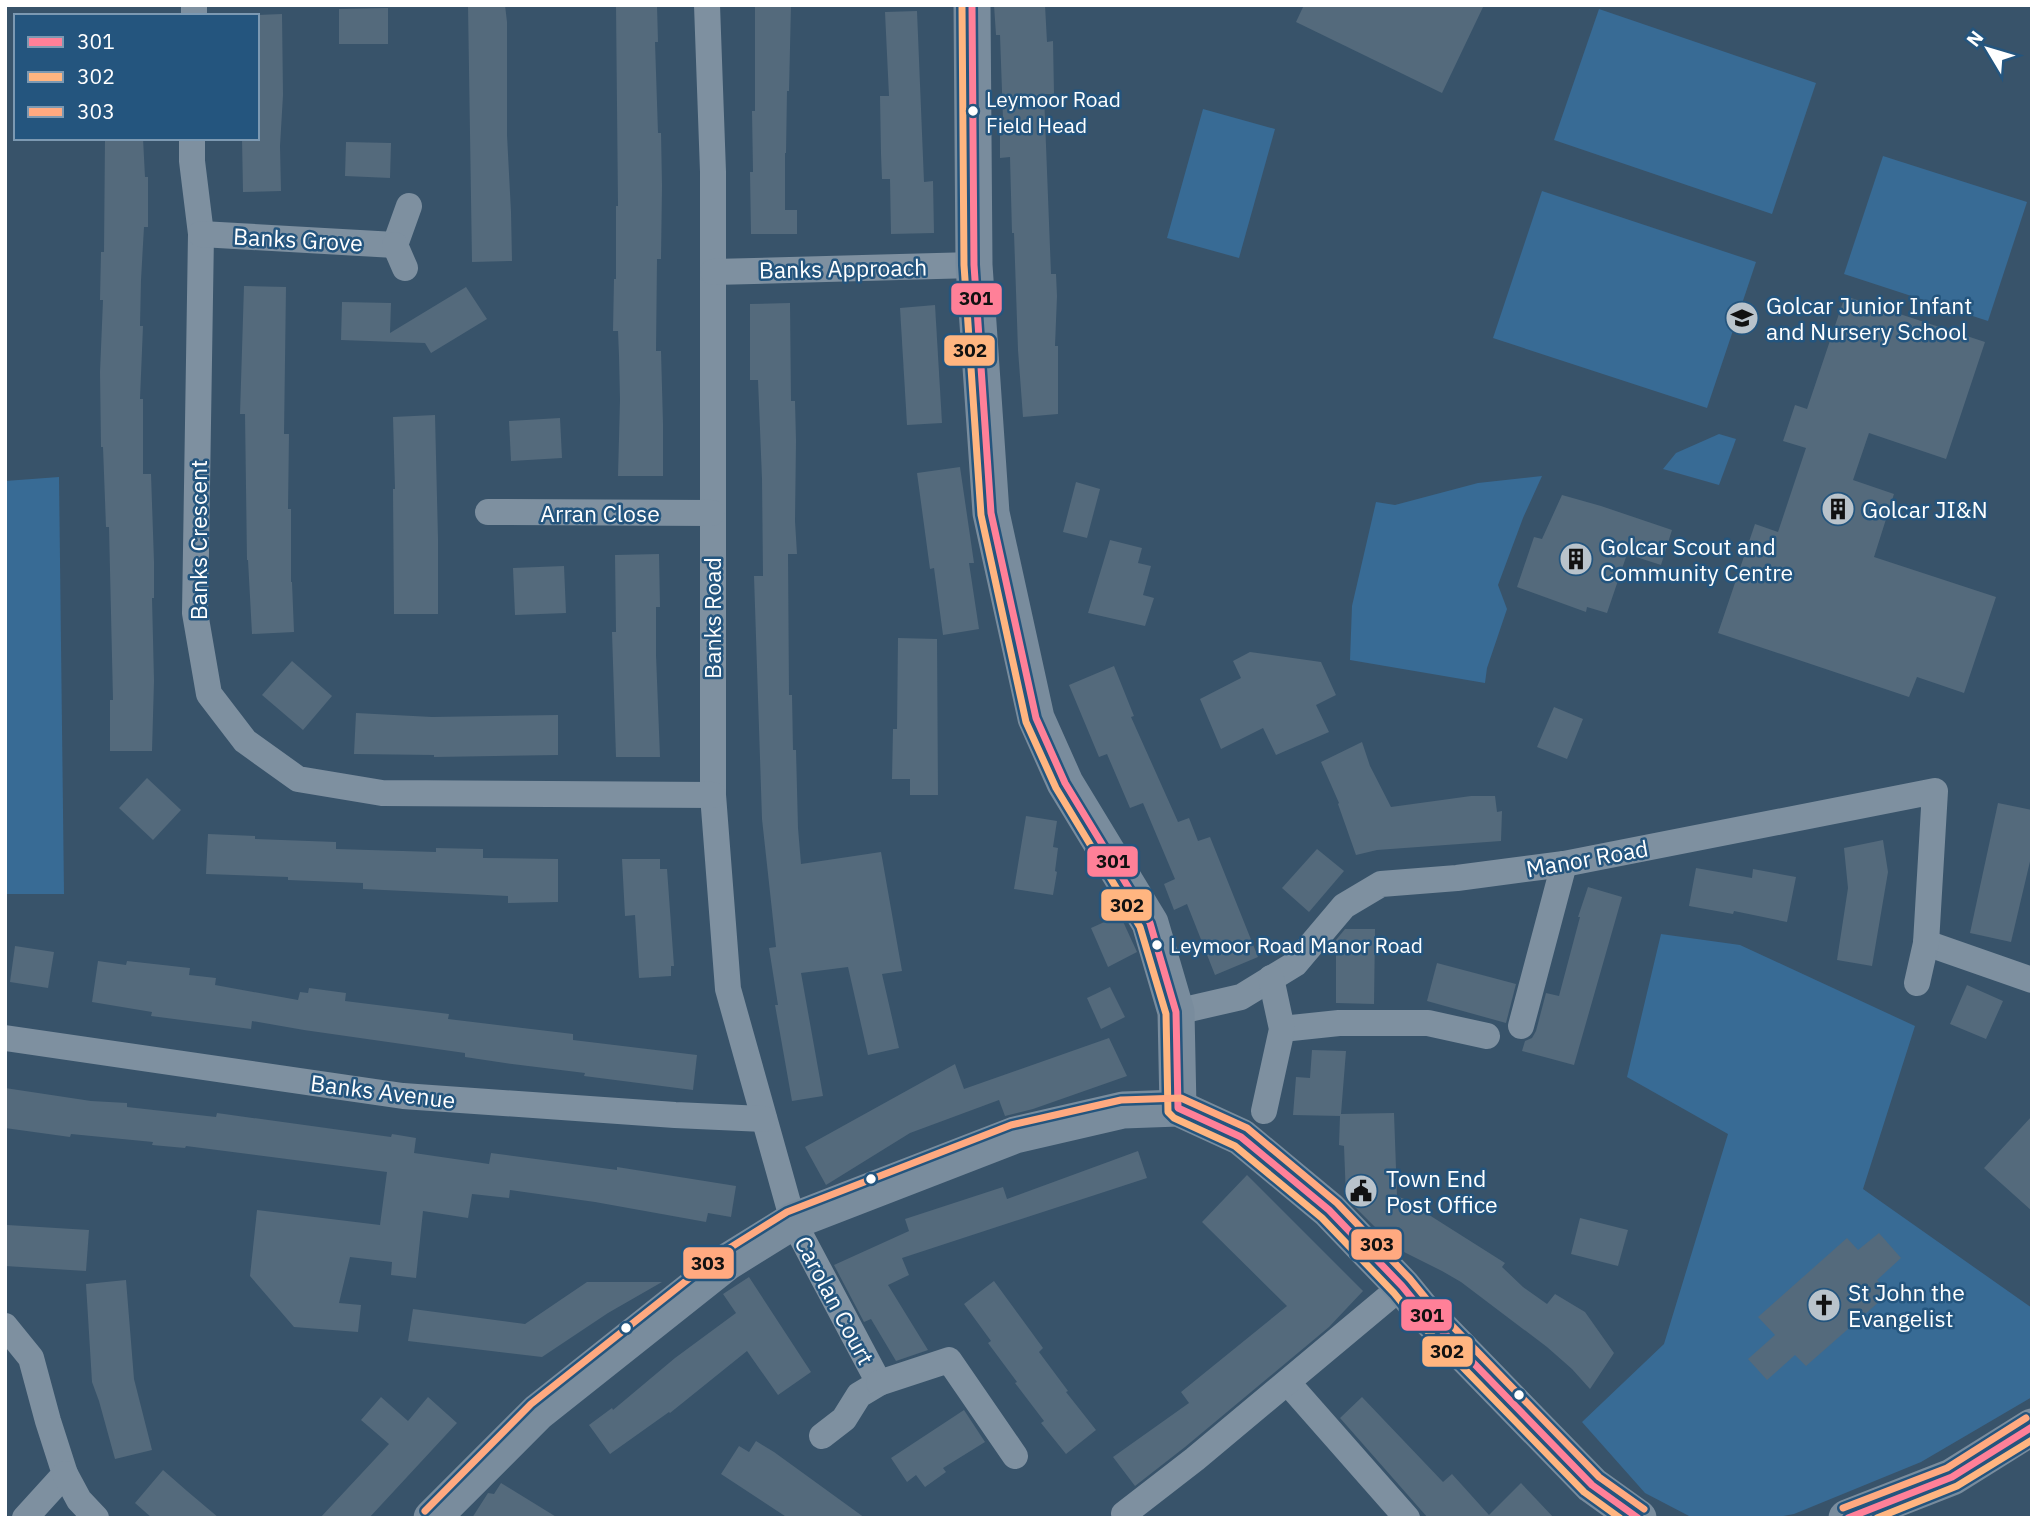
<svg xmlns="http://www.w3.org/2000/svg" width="2037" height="1523" viewBox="0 0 2037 1523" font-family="'IBM Plex Sans',sans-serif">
	<rect width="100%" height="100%" fill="#38536a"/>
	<g fill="#386b95">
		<polygon points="1599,9 1816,83 1772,214 1554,140"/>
		<polygon points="1203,109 1275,129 1239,258 1167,238"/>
		<polygon points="1883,156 2027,202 1988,321 1844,274"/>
		<polygon points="1542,191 1756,262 1707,408 1493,338"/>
		<polygon points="1719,434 1736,439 1719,485 1663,469 1676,453"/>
		<polygon points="1542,476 1523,518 1498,585 1507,609 1487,668 1485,683 1350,660 1352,606 1376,502 1395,505 1478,483"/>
		<polygon points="59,477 64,894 5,894 5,481"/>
		<polygon points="1661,934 1740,945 1915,1026 1863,1189 2032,1308 2032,1397 1921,1462 1794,1514 1772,1518 1691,1517 1645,1493 1582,1422 1664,1344 1728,1134 1627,1077"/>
	</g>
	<g fill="#546a7c">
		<polygon points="468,5 505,5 507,22 507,135 511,212 512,261 472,262"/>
		<polygon points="616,5 657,5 658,42 655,42 658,133 661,133 662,186 661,259 657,259 656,351 661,351 663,424 663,476 618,476 620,400 619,356 618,331 613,331 614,279 616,279 616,206 618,206"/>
		<polygon points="755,5 791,5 789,91 787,91 786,153 785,153 785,210 797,210 797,234 751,234 750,172 753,172 752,111 755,111"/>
		<polygon points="994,5 1045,5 1047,42 1053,41 1054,94 1044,94 1051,274 1056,274 1057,296 1055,346 1058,346 1058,414 1023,417 1018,350 1014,233 1012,233 1010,157 1000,158 1000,119 1003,119 1000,35 996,35"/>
		<polygon points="1304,5 1484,5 1442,93 1296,22"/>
		<polygon points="388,8 388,44 339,44 339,9"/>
		<polygon points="917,11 924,182 933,181 934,233 891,234 890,179 882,179 881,154 880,96 889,96 885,12"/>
		<polygon points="282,14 283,95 280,146 281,191 243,192 242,138 257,138 257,15"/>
		<polygon points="105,138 143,138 145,177 148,177 148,227 144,227 141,280 140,326 143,326 140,399 143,399 143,474 151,474 154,562 154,598 152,598 154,681 152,751 110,751 110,700 113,700 109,527 106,527 103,447 101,447 100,372 103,300 100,300 101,252 104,252"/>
		<polygon points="346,142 391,143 390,178 345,176"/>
		<polygon points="244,286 286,287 284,434 289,434 288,509 291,509 291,582 292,582 294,632 252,634 248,560 247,560 245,414 240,414"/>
		<polygon points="466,287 487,319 431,353 425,343 341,340 342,302 391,303 390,333"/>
		<polygon points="1845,296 1985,342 1946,459 1869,433 1853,480 1894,494 1874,557 1996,597 1964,693 1917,677 1909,697 1718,633 1755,524 1778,532 1806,448 1783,441 1795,405 1807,409"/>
		<polygon points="790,303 791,401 795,401 796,441 795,521 797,554 788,554 789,695 792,695 793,750 796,750 798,828 801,864 881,852 902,971 882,974 899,1048 868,1055 848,967 801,973 823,1096 792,1101 775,1005 778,1005 769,948 776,947 762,819 754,576 763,576 762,479 758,380 750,380 750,304"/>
		<polygon points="935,305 942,423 907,425 900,308"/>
		<polygon points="435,415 438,539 438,614 394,614 393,489 395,489 393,417"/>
		<polygon points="560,418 562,458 511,461 509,421"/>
		<polygon points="960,467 974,563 969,563 979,629 943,635 934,568 930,569 917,473"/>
		<polygon points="1076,482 1100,489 1087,538 1063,532"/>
		<polygon points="1562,495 1601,506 1672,530 1661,565 1627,554 1607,613 1587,607 1586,612 1517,587 1534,537 1542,539"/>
		<polygon points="1110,540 1142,548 1138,563 1151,566 1143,595 1154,598 1145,626 1088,613"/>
		<polygon points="659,554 660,607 656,607 656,655 660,757 616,757 612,632 616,632 615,555"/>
		<polygon points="564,566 566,613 515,615 513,568"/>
		<polygon points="898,638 937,639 938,795 910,795 910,779 892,779 893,729 897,729"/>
		<polygon points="1250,652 1321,662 1336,695 1316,705 1329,732 1276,755 1263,728 1221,749 1200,699 1241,678 1233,661"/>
		<polygon points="292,661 332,696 303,730 262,695"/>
		<polygon points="1114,666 1134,716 1131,717 1178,822 1189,818 1198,841 1210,837 1258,957 1215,975 1187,904 1174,910 1164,884 1175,879 1143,803 1130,808 1107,754 1099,757 1069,685"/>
		<polygon points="1554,707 1583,719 1567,759 1537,747"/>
		<polygon points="356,713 432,717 558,715 558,755 434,757 434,755 354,754"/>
		<polygon points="1362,742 1370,766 1391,807 1471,796 1495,796 1497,812 1502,811 1501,841 1377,850 1356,855 1338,804 1339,803 1321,762"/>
		<polygon points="147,778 181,810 153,840 119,808"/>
		<polygon points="1998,803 2032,810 2032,853 2011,942 1970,933"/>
		<polygon points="1026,816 1057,821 1053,847 1058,848 1055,871 1057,872 1053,895 1014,889"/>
		<polygon points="208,834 255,836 255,839 336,842 336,849 436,852 436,848 483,849 483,858 558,859 558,902 508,903 508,896 363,889 363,883 288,880 288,877 206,874"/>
		<polygon points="1883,840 1888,872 1872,966 1837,960 1848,888 1844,848"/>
		<polygon points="1317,849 1344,871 1309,912 1282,888"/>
		<polygon points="622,859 660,859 660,869 667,869 674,966 671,966 671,976 639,978 635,915 625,916"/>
		<polygon points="1696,868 1752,878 1753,869 1796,877 1787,922 1734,911 1733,914 1689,906"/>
		<polygon points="1588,887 1622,897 1574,1065 1522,1051 1525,1041 1532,1038 1536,1031 1546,993 1559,996 1580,917 1578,917"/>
		<polygon points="1120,915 1137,952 1108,967 1091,928"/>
		<polygon points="1345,929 1375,929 1374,1004 1336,1003 1336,940"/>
		<polygon points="15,946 54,952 48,988 10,982"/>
		<polygon points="98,961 126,965 127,961 190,968 189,975 216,978 215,985 298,1000 300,992 308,993 309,988 346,993 345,1001 449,1014 448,1019 573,1034 573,1040 697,1055 693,1090 584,1076 585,1073 505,1063 465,1057 465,1053 304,1030 252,1021 251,1029 151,1016 152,1012 92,1002"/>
		<polygon points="1437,963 1516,984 1506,1023 1427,1001"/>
		<polygon points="1967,985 2003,1001 1986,1039 1950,1024"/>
		<polygon points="1110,987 1125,1017 1101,1029 1087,998"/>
		<polygon points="1109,1038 1127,1076 1033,1109 1005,1116 999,1100 910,1133 826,1185 805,1147 955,1064 964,1089"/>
		<polygon points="1312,1050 1346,1051 1341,1114 1394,1113 1397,1196 1428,1209 1426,1213 1505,1263 1502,1267 1523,1287 1547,1304 1555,1294 1585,1312 1614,1353 1590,1389 1572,1369 1547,1347 1461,1282 1442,1271 1396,1248 1346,1198 1344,1146 1339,1145 1340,1116 1293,1115 1296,1077 1310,1078"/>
		<polygon points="5,1088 91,1101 127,1103 127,1107 216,1117 217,1113 391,1137 392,1134 416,1138 414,1153 489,1164 491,1153 617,1170 617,1167 736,1186 731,1217 708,1213 706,1222 595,1202 510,1190 509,1198 472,1194 468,1218 423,1211 416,1278 391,1275 392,1262 350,1257 339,1303 361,1305 358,1332 294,1327 250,1276 257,1210 380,1225 387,1172 186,1146 185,1148 152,1145 153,1142 71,1134 70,1137 5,1128"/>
		<polygon points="2032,1116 2032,1211 1984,1168"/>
		<polygon points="1138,1151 1147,1178 902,1258 909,1275 888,1285 928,1350 896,1361 871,1319 864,1322 834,1265 909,1231 905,1219 1003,1187 1007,1199"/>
		<polygon points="1247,1175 1363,1291 1329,1327 1185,1447 1135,1486 1113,1457 1189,1403 1181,1392 1287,1306 1202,1222"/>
		<polygon points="1580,1218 1628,1230 1618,1266 1571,1254"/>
		<polygon points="7,1225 89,1230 86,1271 5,1266"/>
		<polygon points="1879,1233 1901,1258 1877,1280 1889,1293 1806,1366 1795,1355 1767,1380 1748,1359 1775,1335 1758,1317 1847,1238 1858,1250"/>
		<polygon points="749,1277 811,1372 778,1395 747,1351 670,1413 669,1412 610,1454 589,1425 612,1408 613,1410 675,1358 736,1313 723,1294"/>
		<polygon points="126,1280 134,1379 152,1450 115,1459 99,1401 92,1382 86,1284"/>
		<polygon points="994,1281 1043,1348 1039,1352 1068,1391 1066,1392 1096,1430 1066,1454 1041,1423 1044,1421 1015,1383 1017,1382 988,1343 991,1341 964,1304"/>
		<polygon points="587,1282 662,1282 608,1313 542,1357 408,1341 413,1309 525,1324"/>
		<polygon points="381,1397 408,1421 428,1397 457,1423 369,1518 320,1518 389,1444 361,1420"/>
		<polygon points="1362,1397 1443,1482 1452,1474 1489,1515 1521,1483 1554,1518 1428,1518 1340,1418"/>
		<polygon points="964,1410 985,1442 943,1468 946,1472 925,1487 916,1475 907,1482 891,1458"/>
		<polygon points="756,1441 774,1452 865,1518 788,1518 721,1474 739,1446 749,1452"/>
		<polygon points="163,1470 187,1491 219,1518 152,1518 135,1503"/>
		<polygon points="501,1483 558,1518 472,1518 488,1493 494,1494"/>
	</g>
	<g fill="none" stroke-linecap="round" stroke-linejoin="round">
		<g stroke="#7e90a0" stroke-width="26">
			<polyline points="707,5 713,172 713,795 728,989 793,1221 879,1383 859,1395 844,1419 822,1436"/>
			<polyline points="194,16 194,5"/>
			<polyline points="192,138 192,161 201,234 195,613 209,694 245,741 298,779 382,793 713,795"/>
			<polyline points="201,234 395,245 409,206"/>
			<polyline points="395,245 405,268"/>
			<polyline points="713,272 974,265"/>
			<polyline points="488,512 712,513"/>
			<polyline points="1926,943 2032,980"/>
			<polyline points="1176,1012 1241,997 1295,964 1344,906 1381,884 1457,878 1564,864 1935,791 1926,943 1917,983"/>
			<polyline points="1521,1026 1564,864"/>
			<polyline points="1282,1029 1339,1023 1428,1023 1487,1036"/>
			<polyline points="5,1038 403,1096 675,1115 764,1119"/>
			<polyline points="1264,1111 1282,1029 1271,978"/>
			<polyline points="5,1326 31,1358 48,1421 65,1474 25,1518"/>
			<polyline points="879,1383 949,1360 1015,1456"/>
			<polyline points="1288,1383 1407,1518"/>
			<polyline points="65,1474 79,1500 96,1518"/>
			<polyline points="1124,1514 1195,1459 1402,1286"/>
		</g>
		<g stroke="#798c9d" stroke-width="37">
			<polyline points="972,5 974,265 991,513 1036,718 1065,783 1150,923 1176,1012 1178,1108"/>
			<polyline points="432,1518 538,1412 727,1262 793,1221 1015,1135 1123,1110 1178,1108 1241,1137 1329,1210 1402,1286 1420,1308 1592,1485 1638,1518"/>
			<polyline points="1847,1518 1952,1477 2032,1427"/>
		</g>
		<defs>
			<g id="bus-1">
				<polyline points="972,5 974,265 991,513 1036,718 1065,783 1150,923 1176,1012 1178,1108 1241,1137 1329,1210 1402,1286 1420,1308 1592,1485 1638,1518"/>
				<polyline points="1848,1518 1952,1477 2032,1427"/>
			</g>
			<g id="bus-2">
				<polyline points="962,5 964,265 981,515 1026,722 1056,788 1140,927 1166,1014 1168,1112 1174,1118 1235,1146 1322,1218 1394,1293 1412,1315 1584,1492 1620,1518"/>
				<polyline points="1877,1518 1957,1486 2032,1440"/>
			</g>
			<g id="bus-3">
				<polyline points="1843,1508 1947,1468 2026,1418"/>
				<polyline points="425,1511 531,1404 720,1254 787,1212 1011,1125 1121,1100 1181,1098 1247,1128 1337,1203 1410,1279 1428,1301 1599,1477 1644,1509"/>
			</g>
		</defs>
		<use href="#bus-1" stroke="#24557e" stroke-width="12"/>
		<use href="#bus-2" stroke="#24557e" stroke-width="12"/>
		<use href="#bus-3" stroke="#24557e" stroke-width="12"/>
		<use href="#bus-1" stroke="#ff8098" stroke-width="7"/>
		<use href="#bus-2" stroke="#ffb580" stroke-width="7"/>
		<use href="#bus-3" stroke="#ffa980" stroke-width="7"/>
	</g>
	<defs>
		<symbol id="school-disc" viewBox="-11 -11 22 22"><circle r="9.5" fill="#b9c3cb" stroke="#24557e"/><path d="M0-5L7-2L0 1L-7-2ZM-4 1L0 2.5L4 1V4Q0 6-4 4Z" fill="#111"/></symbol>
		<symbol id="building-disc" viewBox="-11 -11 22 22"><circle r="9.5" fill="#b9c3cb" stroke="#24557e"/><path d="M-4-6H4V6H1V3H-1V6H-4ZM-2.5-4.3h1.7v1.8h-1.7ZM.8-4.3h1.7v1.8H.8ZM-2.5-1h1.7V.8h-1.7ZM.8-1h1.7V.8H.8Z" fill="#111"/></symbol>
		<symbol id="civic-disc" viewBox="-11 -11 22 22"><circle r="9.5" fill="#b9c3cb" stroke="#24557e"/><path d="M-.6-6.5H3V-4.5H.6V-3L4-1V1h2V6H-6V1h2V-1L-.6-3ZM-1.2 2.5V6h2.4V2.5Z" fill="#111"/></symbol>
		<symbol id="church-disc" viewBox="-11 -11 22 22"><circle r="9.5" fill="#b9c3cb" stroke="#24557e"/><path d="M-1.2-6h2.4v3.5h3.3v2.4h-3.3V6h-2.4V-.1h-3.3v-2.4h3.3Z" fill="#111"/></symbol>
	</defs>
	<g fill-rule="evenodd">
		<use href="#school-disc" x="1723" y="299" width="38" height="38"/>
		<use href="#building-disc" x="1819" y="490" width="38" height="38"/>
		<use href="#building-disc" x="1557" y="540" width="38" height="38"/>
		<use href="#civic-disc" x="1342" y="1172" width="38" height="38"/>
		<use href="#church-disc" x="1805" y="1286" width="38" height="38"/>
	</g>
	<g fill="#fff" stroke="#24557e" stroke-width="2.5">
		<circle cx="973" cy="111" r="6"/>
		<circle cx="1157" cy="945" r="6"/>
		<circle cx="871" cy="1179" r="6"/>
		<circle cx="626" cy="1328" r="6"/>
		<circle cx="1519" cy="1395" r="6"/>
	</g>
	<g text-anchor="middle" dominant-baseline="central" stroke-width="5" stroke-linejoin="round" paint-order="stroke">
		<g font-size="21" fill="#fff" stroke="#24557e" text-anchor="start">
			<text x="986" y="99">Leymoor Road<tspan x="986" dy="26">Field Head</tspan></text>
			<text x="1170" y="945">Leymoor Road Manor Road</text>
		</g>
		<g font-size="23" fill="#fff" stroke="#24557e">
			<text transform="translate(298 239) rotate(3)">Banks Grove</text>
			<text transform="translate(843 268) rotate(-1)">Banks Approach</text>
			<text x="600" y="513">Arran Close</text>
			<text transform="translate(198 540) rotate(-90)">Banks Crescent</text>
			<text transform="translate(712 618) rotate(-90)">Banks Road</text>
			<text transform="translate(1587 858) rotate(-10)">Manor Road</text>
			<text transform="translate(383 1091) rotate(7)">Banks Avenue</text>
			<text transform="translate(835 1300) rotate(62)">Carolan Court</text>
		</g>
		<g font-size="23" fill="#fff" stroke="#24557e" text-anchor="start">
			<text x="1766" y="305">Golcar Junior Infant<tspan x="1766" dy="26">and Nursery School</tspan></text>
			<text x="1862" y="509">Golcar JI&amp;N</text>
			<text x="1600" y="546">Golcar Scout and<tspan x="1600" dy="26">Community Centre</tspan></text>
			<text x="1386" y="1178">Town End<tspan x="1386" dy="26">Post Office</tspan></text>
			<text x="1848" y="1292">St John the<tspan x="1848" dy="26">Evangelist</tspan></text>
		</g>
	</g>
	<g stroke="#24557e" stroke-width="2.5">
		<rect x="950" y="282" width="53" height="34" rx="7" fill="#ff8098"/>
		<rect x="943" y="334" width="53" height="33" rx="7" fill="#ffb580"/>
		<rect x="1086" y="845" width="53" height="33" rx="7" fill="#ff8098"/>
		<rect x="1100" y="888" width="53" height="34" rx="7" fill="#ffb580"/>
		<rect x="1350" y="1228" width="53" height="33" rx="7" fill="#ffa980"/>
		<rect x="682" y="1246" width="53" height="34" rx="7" fill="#ffa980"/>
		<rect x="1400" y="1298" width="53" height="34" rx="7" fill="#ff8098"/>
		<rect x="1421" y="1335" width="53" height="33" rx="7" fill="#ffb580"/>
	</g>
	<g font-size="19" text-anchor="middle" font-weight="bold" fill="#111">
		<text x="976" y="305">301</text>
		<text x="970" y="357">302</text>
		<text x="1113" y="868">301</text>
		<text x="1127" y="912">302</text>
		<text x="1377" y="1251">303</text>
		<text x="708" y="1270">303</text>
		<text x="1427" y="1322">301</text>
		<text x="1447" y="1358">302</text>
	</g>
	<rect width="2037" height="1523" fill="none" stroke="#ffffff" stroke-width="14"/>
	<rect x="14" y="14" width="245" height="126" fill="#24557e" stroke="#7c99b2" stroke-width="2"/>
	<rect x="28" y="37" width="35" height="10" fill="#ff8098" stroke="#7c99b2" stroke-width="2"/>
	<text x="77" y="49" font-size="21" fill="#ffffff">301</text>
	<rect x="28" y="72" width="35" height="10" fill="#ffb580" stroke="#7c99b2" stroke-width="2"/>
	<text x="77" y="84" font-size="21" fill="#ffffff">302</text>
	<rect x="28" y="107" width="35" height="10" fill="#ffa980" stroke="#7c99b2" stroke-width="2"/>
	<text x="77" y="119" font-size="21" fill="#ffffff">303</text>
	<g transform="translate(1988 49) rotate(308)" stroke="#24557e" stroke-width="5" paint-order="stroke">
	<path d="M0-5L12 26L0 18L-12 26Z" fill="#ffffff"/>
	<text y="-10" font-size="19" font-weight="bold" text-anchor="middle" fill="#ffffff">N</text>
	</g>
</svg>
